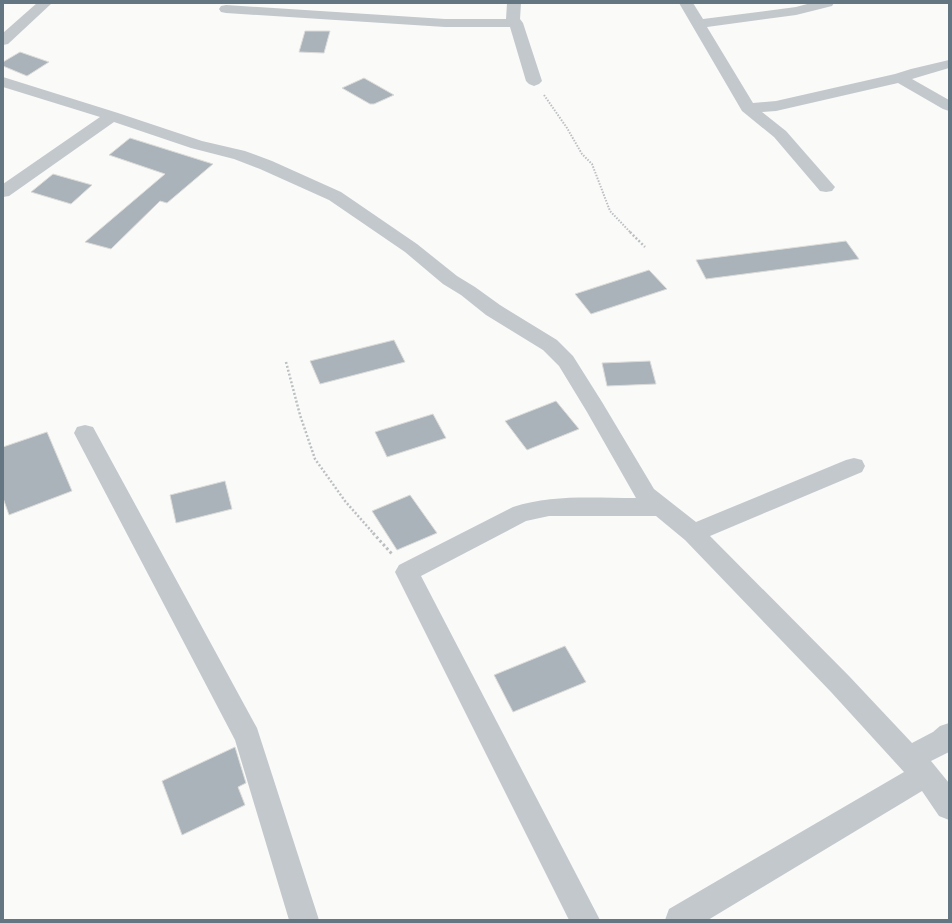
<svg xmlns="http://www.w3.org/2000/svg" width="952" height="923" viewBox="0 0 952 923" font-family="Poppins,sans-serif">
	<rect width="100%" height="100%" fill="#fafaf8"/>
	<g fill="#aab3b9" stroke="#dcdcda">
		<polygon points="305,31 330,31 324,53 299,52"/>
		<polygon points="20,52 49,62 27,76 3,66 3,62"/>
		<polygon points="364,78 394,95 374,104 370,104 342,88"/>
		<polygon points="130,138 213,164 167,203 160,201 111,249 85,242 165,174 109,155"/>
		<polygon points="53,174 92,185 71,204 31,192"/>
		<polygon points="846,241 859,259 706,279 696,260"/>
		<polygon points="649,270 667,289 591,314 575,294"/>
		<polygon points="394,340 405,362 320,384 310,361"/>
		<polygon points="650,361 656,384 607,386 602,363"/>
		<polygon points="556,401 579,429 527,450 505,421"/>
		<polygon points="433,414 446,438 387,457 375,432"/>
		<polygon points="47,432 72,491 9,515 3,498 3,447"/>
		<polygon points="225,481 232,509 176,523 170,495"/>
		<polygon points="410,495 437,533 397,550 372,511"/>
		<polygon points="565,646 586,682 513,712 494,675"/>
		<polygon points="235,747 246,783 238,787 245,805 182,835 162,781"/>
	</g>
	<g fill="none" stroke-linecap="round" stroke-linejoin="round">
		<polyline stroke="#bbbfc2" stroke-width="2" stroke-dasharray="1.5 1.5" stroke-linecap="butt" points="544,95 567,128 582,154 592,164 610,211 631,233"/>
		<g stroke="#bbbfc2" stroke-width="2.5" stroke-dasharray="2 2" stroke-linecap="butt">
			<polyline points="630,232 645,247"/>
			<polyline points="286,362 300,415 315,459 345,501 374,534"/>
		</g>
		<polyline stroke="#bbbfc2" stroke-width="3" stroke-dasharray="2.5 2.5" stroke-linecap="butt" points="373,533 392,554"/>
		<g fill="#c3c8cc" fill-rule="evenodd">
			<polygon points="37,3 52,3 8,44 3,45 3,33"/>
			<polygon points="507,3 521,3 520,19 523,23 542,81 539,84 534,86 529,84 526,81 510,27 445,27 226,13 221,12 219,9 221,6 226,5 445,19 506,19"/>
			<polygon points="679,3 693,3 703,19 796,7 811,3 834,3 832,6 796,15 707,27 753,103 776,101 895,74 911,69 949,60 949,68 912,79 949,100 949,111 943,109 898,83 776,111 762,112 786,131 835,187 832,191 826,192 820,191 774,137 742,111"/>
			<path d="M3 77 118 113 202 141 245 151 272 161 341 192 417 244 457 276 475 287 500 305 557 340 573 356 602 402 654 489 696 522 846 460 854 458 862 460 865 466 862 472 710 536 849 676 912 743 933 732 940 726 949 723V752L931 761 949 783V820L939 816 922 791 708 920H665L669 909 904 772 831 692 685 540 656 516H549L526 521 421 576 600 920H569L395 572 399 565 513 507C552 494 595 498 636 498L587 412 559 366 543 350 486 315 461 295 443 284 405 252 329 200 260 169 234 159 191 148 114 122 9 196 3 197V184L100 117 3 87Z"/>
			<polygon points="85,425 93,427 257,728 319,920 289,920 235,740 74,433 77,427"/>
		</g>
	</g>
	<rect width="952" height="923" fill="none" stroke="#657683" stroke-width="8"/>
</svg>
